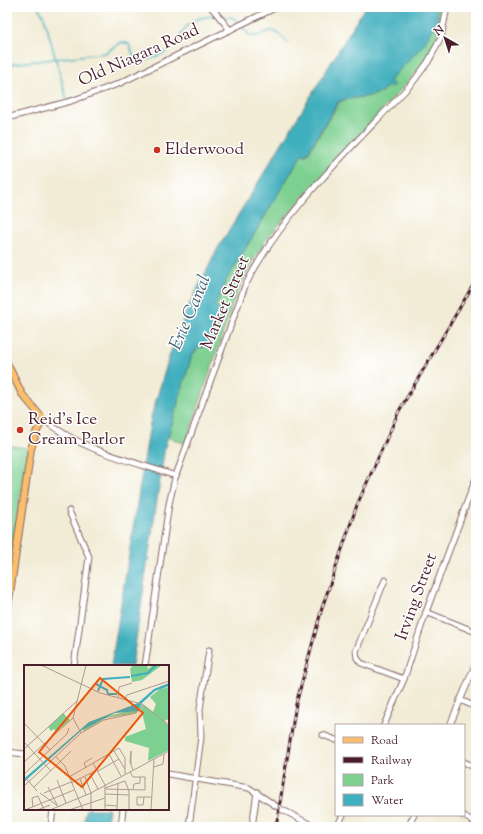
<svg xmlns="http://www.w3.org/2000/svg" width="483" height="834" viewBox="0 0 483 834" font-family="'Sorts Mill Goudy',serif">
	<rect width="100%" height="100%" fill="#fff"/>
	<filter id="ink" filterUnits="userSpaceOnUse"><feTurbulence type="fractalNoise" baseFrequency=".025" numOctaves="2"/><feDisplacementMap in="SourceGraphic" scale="8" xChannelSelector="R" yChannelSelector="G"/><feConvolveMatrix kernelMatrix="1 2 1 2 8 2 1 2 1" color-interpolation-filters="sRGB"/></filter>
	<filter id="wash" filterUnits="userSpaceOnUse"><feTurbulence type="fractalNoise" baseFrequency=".012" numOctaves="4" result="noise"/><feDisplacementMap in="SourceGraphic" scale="16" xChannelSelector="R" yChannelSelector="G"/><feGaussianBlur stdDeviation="0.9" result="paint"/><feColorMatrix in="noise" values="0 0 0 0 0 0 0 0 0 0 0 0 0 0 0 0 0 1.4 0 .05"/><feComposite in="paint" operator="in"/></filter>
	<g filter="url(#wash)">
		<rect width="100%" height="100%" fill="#f2ecd6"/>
		<g fill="#7ed091" stroke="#64785e">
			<polygon points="436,7 442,7 442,10 436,39 424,64 305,195 265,241 251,264 234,300 186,444 168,437 192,355 198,348 208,346 220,311 215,306 226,281 302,154 307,155 340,101 381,93 438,17"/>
			<polygon points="7,445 28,448 7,580"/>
		</g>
		<g fill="#41afbd" stroke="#466774">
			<path d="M365 7H436L438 17 425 43 389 81 394 85 391 88 388 86C373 101 357 95 339 101L306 155 302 154 226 281 215 306 220 311 208 346 198 348 192 355 165 447 132 666H111L151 417 169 357 188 307 218 248Z"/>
			<polygon points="86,809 109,809 106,827 83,827"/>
		</g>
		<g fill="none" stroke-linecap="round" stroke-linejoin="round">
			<g stroke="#41afbd" stroke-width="1.5">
				<polyline points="38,7 44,17 67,100"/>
				<polyline points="220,16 234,18 240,23"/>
				<path d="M242 26 250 36C267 39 268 19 288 43"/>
				<path d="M11 64 105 53 122 42 129 44 135 59C145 64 167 53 174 45 181 39 183 28 190 23 198 17 207 16 216 16"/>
			</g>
		</g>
	</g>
	<g filter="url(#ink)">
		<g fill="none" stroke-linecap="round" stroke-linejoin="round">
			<defs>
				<g id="minor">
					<polyline points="211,7 230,30"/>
					<polyline points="473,7 476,10"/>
					<polyline points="7,118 71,101 118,84 277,7"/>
					<path d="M43 419C82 451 129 460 176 476"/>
					<polyline points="69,511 89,557 74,666"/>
					<polyline points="385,580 356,651 357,658 361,663 404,679"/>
					<polyline points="426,612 476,632"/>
					<path d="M145 666 169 504 175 478 245 286C284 209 354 146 413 82L428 62 441 38 447 7"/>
					<polyline points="460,700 476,707"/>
					<polyline points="384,725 404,679 426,612 476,478"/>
					<polyline points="450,725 476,663"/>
					<polyline points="323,735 336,740"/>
					<polyline points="7,752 25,754"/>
					<polyline points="464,762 476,768"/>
					<polyline points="168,774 249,788 279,808 315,827"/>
					<polyline points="462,815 476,823"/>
					<polyline points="51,827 53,809"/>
					<polyline points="121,827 123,809"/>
					<polyline points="189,827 201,737 200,709 209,650"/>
					<polyline points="252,827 257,792"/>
					<polyline points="337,827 343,815"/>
					<polyline points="408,827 414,815"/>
				</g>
				<polyline id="major" points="7,363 22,394 43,419 36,433 31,449 7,614"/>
			</defs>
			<use href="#minor" stroke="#856767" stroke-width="7"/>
			<use href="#major" stroke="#856767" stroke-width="8"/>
			<use href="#minor" stroke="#fff" stroke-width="5"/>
			<use href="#major" stroke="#fabe6d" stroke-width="6"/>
			<defs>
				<polyline id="rail" points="276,827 296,704 322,608 357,505 399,411 476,280"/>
			</defs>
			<use href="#rail" stroke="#4a1f2b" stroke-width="3"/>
			<use href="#rail" stroke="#fff" stroke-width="1.5" stroke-dasharray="4.5" stroke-linecap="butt"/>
		</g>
	</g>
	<g fill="#c8321e" stroke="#fff" stroke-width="1.5">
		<circle cx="157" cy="150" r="4"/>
		<circle cx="20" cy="430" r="4"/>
	</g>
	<g text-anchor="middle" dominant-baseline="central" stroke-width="3" stroke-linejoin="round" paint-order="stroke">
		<g font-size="17" fill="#4a1f2b" stroke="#fff">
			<text transform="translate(139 56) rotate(-24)">Old Niagara Road</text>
			<text transform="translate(226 303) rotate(-67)">Market Street</text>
			<text transform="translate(417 597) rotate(-70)">Irving Street</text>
		</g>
		<g font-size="17" fill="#4a1f2b" stroke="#fff" text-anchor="start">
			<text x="165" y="150">Elderwood</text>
			<text x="28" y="420">Reid's Ice<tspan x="28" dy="20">Cream Parlor</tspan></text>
		</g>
		<g font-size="18" font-style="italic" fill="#46606d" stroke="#fff">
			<text transform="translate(191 313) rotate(-67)">Erie Canal</text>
		</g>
	</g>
	<g transform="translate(24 665)">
		<rect width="145" height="145" fill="#f2ecd6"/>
		<path d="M109 0H123L124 4 129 0H138L118 15 108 17 106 4ZM145 22V54L140 56 145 61V85L124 96 125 83 101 76V72L122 64 117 44 120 40 129 47 132 39 126 32 136 24ZM117 39 119 40 112 48 82 53 60 66 59 64 75 54 115 43ZM39 48 46 55 32 67 30 64 27 66 24 62Z" fill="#7ed091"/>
		<path d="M145 18V21L131 26 117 39 114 46 91 48 58 65 0 117 2 112 65 57 114 38 130 24Z" fill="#41afbd"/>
		<path fill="none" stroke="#41afbd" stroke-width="2" d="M107 11 124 8 132 0M72 19 83 25 84 29H93M74 26 79 14 106 12"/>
		<path fill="none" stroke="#af9a92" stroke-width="1" d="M17 0 76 28 118 39 145 60M94 32 95 22 108 18M101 34 103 30 145 16M49 53 57 68M0 58 26 85M0 77 27 106M0 84 53 36M90 86 101 104M107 86 106 97 109 105M85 89 97 111M31 91 41 101 59 145M0 97 49 53 62 0M69 98 81 120V145M107 99V86M130 102 139 99 140 89M62 103 60 98 68 93M74 106 95 94M0 109 43 69 45 63M66 109 74 124M0 111 13 126M45 112 95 83 101 93V109M61 112 67 128V145M56 114 62 130M33 115 42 138M47 118 73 105M0 121 57 68 80 55 112 48 120 40M10 122 47 86M24 122 33 140M81 123 101 116 105 126V145M81 124 121 125V112H109L106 107M109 124 110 119 116 118V112M16 128 34 141M20 128 47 117M81 129 105 130M120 132 119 140H113V132H127M81 140 93 141M9 142 8 133 14 131 20 145M1 145 50 125M13 145 26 140M26 145 67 128 145 86M45 145 81 133M93 145 94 118M127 145 130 94"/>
		<path fill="#e8590c" fill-opacity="0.15" stroke="#e8590c" stroke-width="2" d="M76 13 119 48 58 122 15 87Z"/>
		<rect width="145" height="145" fill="none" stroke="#4a1f2b" stroke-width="2"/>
	</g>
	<rect width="483" height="834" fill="none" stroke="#fff" stroke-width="24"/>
	<rect x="335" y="724" width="130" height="92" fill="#ffffff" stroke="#b7a5aa"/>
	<rect x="343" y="737" width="20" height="6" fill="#fabe6d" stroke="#b7a5aa"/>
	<text x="371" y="744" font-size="12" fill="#4a1f2b">Road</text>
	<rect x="343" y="757" width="20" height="6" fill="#4a1f2b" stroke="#b7a5aa"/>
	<text x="371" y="764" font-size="12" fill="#4a1f2b">Railway</text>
	<rect x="343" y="774" width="20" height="12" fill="#7ed091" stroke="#b7a5aa"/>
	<text x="371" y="784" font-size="12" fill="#4a1f2b">Park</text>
	<rect x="343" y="794" width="20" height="12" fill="#41afbd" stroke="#b7a5aa"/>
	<text x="371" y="804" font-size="12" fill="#4a1f2b">Water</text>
	<g transform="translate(445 38) rotate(321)" stroke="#ffffff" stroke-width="3" paint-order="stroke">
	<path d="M0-3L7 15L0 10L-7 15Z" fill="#4a1f2b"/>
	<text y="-6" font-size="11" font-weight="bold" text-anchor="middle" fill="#4a1f2b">N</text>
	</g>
</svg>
